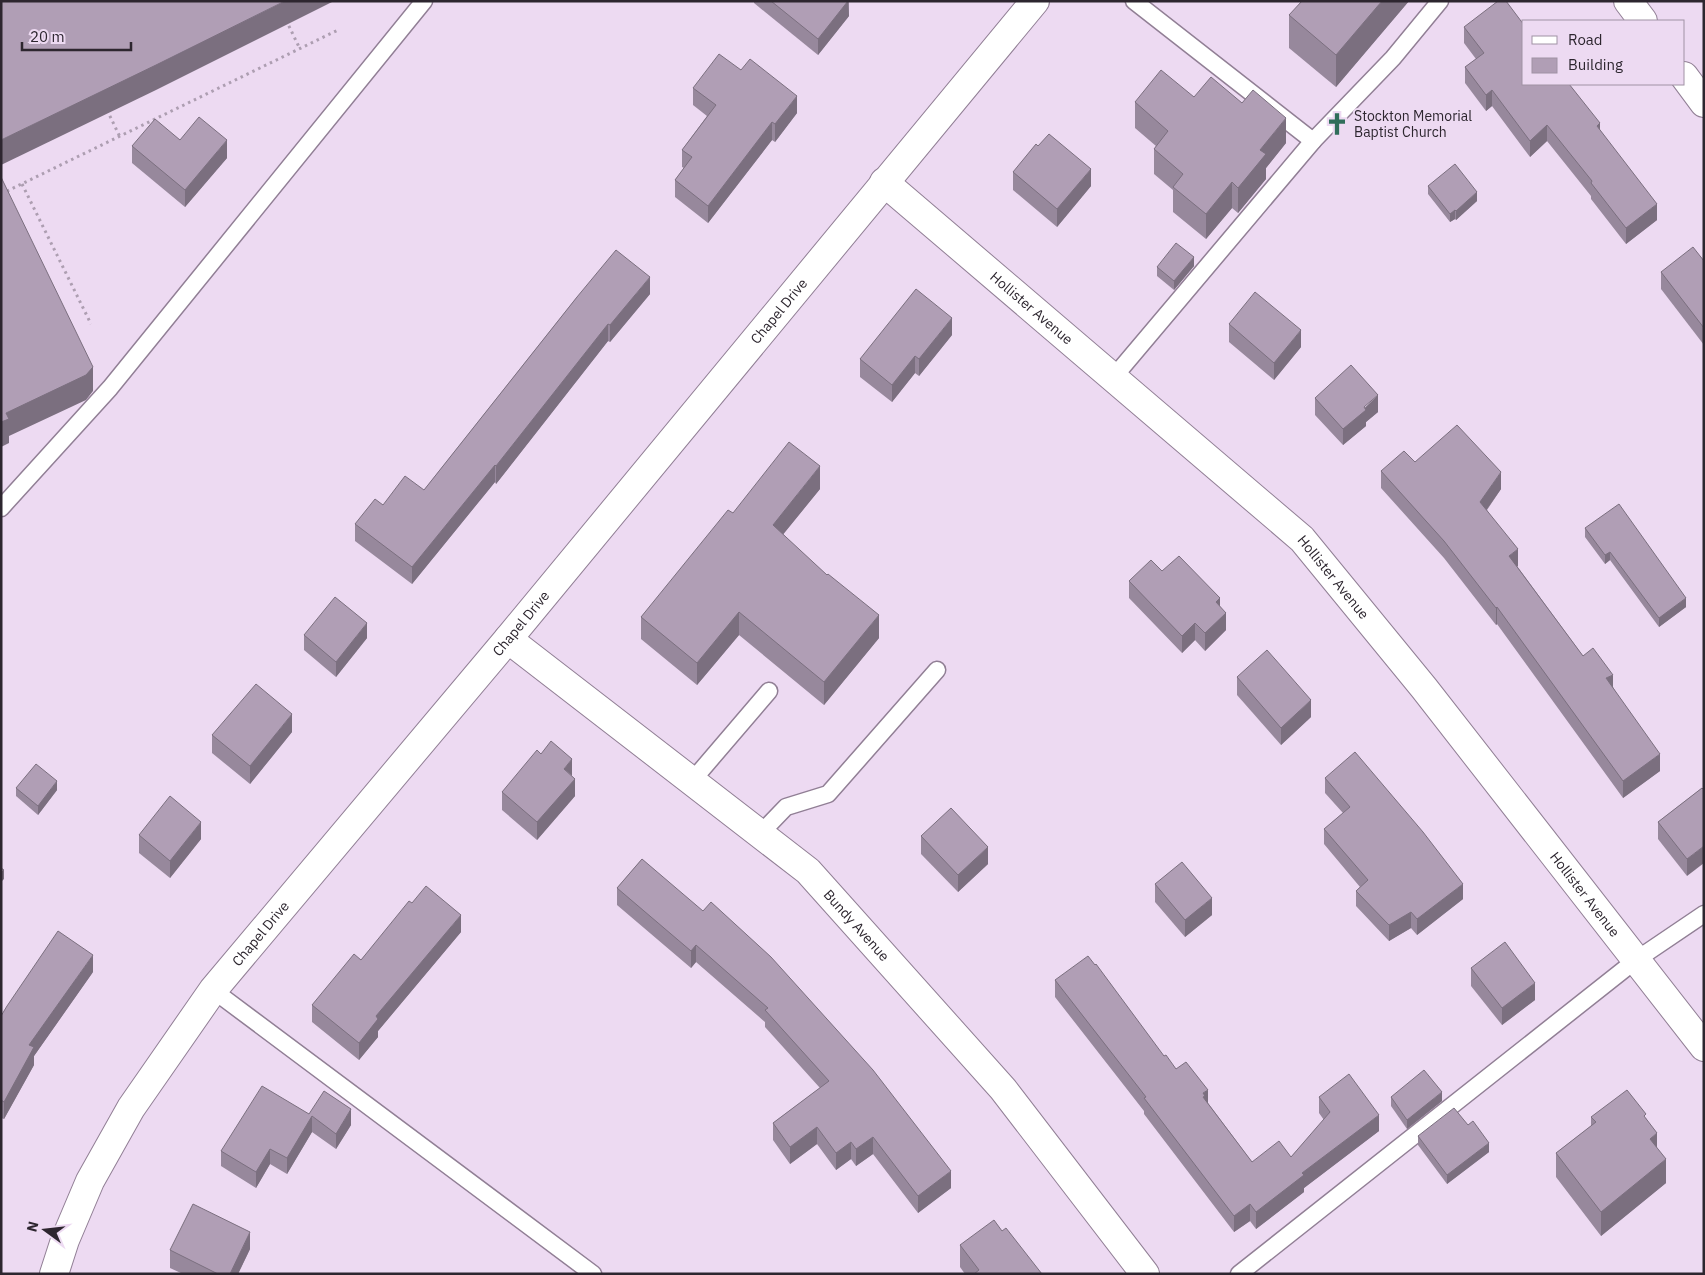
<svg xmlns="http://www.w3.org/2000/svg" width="1705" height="1275" viewBox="0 0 1705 1275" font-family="'IBM Plex Sans',sans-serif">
	<rect width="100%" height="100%" fill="#eddaf2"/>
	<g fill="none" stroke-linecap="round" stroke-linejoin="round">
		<defs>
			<g id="lane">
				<polyline points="1134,1 1313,141 1393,58 1440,1"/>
				<polyline points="1113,378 1313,141"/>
				<polyline points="1,508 110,388 424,1"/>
				<polyline points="692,781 769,691"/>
				<polyline points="760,834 786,807 828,794 937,670"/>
				<polyline points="213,990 593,1274"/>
				<polyline points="1239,1274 1636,960 1704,914"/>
			</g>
			<g id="street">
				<polyline points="1628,1 1643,21"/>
				<polyline points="1684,76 1704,103"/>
				<path id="s1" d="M884 182 1302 539 1424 688 1704 1047"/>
				<path id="s2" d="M508 639 808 871 1003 1089 1145 1274"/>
				<path id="s3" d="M54 1274 65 1240 90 1181 131 1108 213 990 508 639 1035 1"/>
			</g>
		</defs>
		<use href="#lane" stroke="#917f95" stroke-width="19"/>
		<use href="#street" stroke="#917f95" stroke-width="30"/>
		<g stroke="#ad9eb1" stroke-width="3" stroke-dasharray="2.5 4" stroke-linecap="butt">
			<polyline points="286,20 300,49"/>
			<polyline points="107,110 120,137"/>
			<polyline points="22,184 91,324"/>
			<polyline points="1,194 338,30"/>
		</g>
		<use href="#lane" stroke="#fff" stroke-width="16"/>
		<use href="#street" stroke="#fff" stroke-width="28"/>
	</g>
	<g fill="#97889c">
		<polygon points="754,1 849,1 849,16 818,55 754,3"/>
		<polygon points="1409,1 1336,87 1289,48 1289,15"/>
		<polygon points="1464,27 1524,84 1600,130 1657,220 1626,244 1591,199 1591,196 1547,141 1530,157 1492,106 1486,111 1465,83 1465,67 1476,59 1464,43"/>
		<polygon points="693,88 797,113 775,142 772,140 708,223 675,197 675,180 684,168 682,167 682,150 707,116 693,105"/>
		<polygon points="1194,97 1286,143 1266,168 1266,179 1238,213 1232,208 1206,239 1173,212 1173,190 1154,174 1154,149 1156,146 1135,128 1135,102"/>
		<polygon points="180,140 227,158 185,207 132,163 132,146"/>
		<polygon points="1013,172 1091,186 1057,227 1013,190"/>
		<polygon points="1428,186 1477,201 1456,220 1455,219 1450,222 1428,194"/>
		<polygon points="1704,261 1704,345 1661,289 1661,272"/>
		<polygon points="1194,266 1174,290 1157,276 1157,267"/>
		<polygon points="650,294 610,342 608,341 496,484 495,482 412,584 355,541 355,524 424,490 577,297"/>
		<polygon points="1229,324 1301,347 1274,380 1229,342"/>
		<polygon points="952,335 919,376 915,373 892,402 860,377 860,359"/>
		<polygon points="1315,398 1378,412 1366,422 1366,426 1343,445 1315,415"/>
		<polygon points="1415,462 1501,489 1487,510 1518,566 1517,566 1583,656 1613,687 1660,771 1623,798 1497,624 1496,625 1444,558 1381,488 1381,471"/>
		<polygon points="820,489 783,534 879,638 824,705 739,635 697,685 641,639 641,617 733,513"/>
		<polygon points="1585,528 1686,607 1659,627 1610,560 1605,564 1585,537"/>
		<polygon points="1162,571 1220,607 1226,630 1205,651 1195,640 1182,653 1129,598 1129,581"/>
		<polygon points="304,635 367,638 336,677 304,650"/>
		<polygon points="1237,677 1311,717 1281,745 1237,695"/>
		<polygon points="292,732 250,784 212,753 212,735"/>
		<polygon points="541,754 572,776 575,796 537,840 502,810 502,792"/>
		<polygon points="1325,778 1463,899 1417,935 1411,928 1389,941 1356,906 1356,891 1360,887 1324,844 1324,829 1343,813 1325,793"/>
		<polygon points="16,788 57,790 38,815 16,796"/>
		<polygon points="1702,788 1687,876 1658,839 1658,822"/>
		<polygon points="139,835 201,839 170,878 139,853"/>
		<polygon points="921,836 988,864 958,892 921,854"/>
		<polygon points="642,859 951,1188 918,1213 873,1154 856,1166 851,1159 836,1170 817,1144 790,1164 773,1140 773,1123 820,1088 765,1027 765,1022 696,962 691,968 617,905 617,888"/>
		<polygon points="1155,884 1212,915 1185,937 1155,902"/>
		<polygon points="412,903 461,932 378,1031 378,1037 359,1060 312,1022 312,1005 361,960"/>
		<polygon points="1703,928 1704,928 1704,947 1703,946"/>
		<polygon points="1471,968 1535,1000 1502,1025 1471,986"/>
		<polygon points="93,972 34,1056 34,1065 4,1119 1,1118 1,1016"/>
		<polygon points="1055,980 1164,1056 1208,1103 1252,1162 1291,1157 1324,1120 1319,1113 1319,1097 1379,1131 1304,1188 1304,1192 1256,1229 1250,1221 1234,1232 1144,1114 1144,1111 1055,997"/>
		<polygon points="1391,1097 1442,1101 1407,1129 1391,1106"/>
		<polygon points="309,1114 351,1125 336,1149 312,1132 287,1174 270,1164 256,1188 221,1166 221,1151"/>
		<polygon points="1591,1117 1646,1118 1657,1149 1666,1183 1601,1236 1556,1177 1556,1153 1591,1126"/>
		<polygon points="1418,1136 1489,1152 1447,1184 1418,1145"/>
		<polygon points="1002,1231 1042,1274 965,1274 960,1267 960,1245"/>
		<polygon points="250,1249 238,1274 183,1274 170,1268 170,1250"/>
	</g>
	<g fill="#7b6f7f">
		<polygon points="285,1 334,1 156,90 1,165 1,140"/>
		<polygon points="848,1 849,16 818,55 818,39"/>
		<polygon points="1382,1 1409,1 1336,87 1336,55"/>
		<polygon points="1492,90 1492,106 1486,111 1486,95"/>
		<polygon points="797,96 797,113 775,142 775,124"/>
		<polygon points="1286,118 1286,143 1266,168 1266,179 1238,213 1238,188 1260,150"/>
		<polygon points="772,122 772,140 708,223 708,206"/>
		<polygon points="1600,123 1600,139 1597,126"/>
		<polygon points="1547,125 1547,141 1530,157 1530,141"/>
		<polygon points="227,140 227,158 185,207 185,190"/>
		<polygon points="1091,169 1091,186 1057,227 1057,209"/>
		<polygon points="1232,182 1232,208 1206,239 1206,214"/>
		<polygon points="1477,192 1477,201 1456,220 1456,211"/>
		<polygon points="1657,204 1657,220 1626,244 1626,228"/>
		<polygon points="1455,210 1455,219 1450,222 1450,214"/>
		<polygon points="1194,257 1194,266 1174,290 1174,281"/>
		<polygon points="650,277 650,294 610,342 610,325"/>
		<polygon points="952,318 952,335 919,376 919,359"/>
		<polygon points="608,324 608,341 496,484 496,466"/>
		<polygon points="1301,330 1301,347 1274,380 1274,363"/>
		<polygon points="915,356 915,373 892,402 892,385"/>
		<polygon points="93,367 93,391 86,400 9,436 9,443 1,447 1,422 6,413"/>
		<polygon points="1378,395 1378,412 1366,422 1366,426 1343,445 1343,429"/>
		<polygon points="495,465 495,482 412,584 412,567"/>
		<polygon points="820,466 820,489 773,547 773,525"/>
		<polygon points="1501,472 1501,489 1480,519 1480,502"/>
		<polygon points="1518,549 1518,566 1509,572 1509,556"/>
		<polygon points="1610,552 1610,560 1605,564 1605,555"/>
		<polygon points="1220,598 1220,616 1216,602"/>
		<polygon points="1686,598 1686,607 1659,627 1659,618"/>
		<polygon points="1497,607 1497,624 1496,625 1496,608"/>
		<polygon points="739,612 739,635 697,685 697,663"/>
		<polygon points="1226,613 1226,630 1205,651 1205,633"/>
		<polygon points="879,615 879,638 824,705 824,682"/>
		<polygon points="367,623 367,638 336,677 336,662"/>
		<polygon points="1195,623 1195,640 1182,653 1182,636"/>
		<polygon points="1613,675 1613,691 1606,678"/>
		<polygon points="1311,700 1311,717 1281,745 1281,728"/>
		<polygon points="292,714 292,732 250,784 250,766"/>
		<polygon points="1660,754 1660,771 1623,798 1623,781"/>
		<polygon points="572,759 572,776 564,769"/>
		<polygon points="575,779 575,796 537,840 537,822"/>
		<polygon points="57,781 57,790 38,815 38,806"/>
		<polygon points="201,822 201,839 170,878 170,861"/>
		<polygon points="1704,846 1704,863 1687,876 1687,859"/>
		<polygon points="988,847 988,864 958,892 958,875"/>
		<polygon points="4,870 4,879 1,882 1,873"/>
		<polygon points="1463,884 1463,899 1417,935 1417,919"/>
		<polygon points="1212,898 1212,915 1185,937 1185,920"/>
		<polygon points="1411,912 1411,928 1389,941 1389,925"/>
		<polygon points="461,915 461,932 378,1031 378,1037 359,1060 359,1043 376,1016"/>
		<polygon points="696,945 696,962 691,968 691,951"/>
		<polygon points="93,955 93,972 34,1056 34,1065 4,1119 4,1102 29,1045"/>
		<polygon points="1535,983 1535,1000 1502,1025 1502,1008"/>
		<polygon points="1208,1090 1208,1107 1205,1109 1203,1093"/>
		<polygon points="1442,1092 1442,1101 1407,1129 1407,1120"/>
		<polygon points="351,1109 351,1125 336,1149 336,1134"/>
		<polygon points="1379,1115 1379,1131 1304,1188 1304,1192 1256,1229 1256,1212 1302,1173"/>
		<polygon points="312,1116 312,1132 287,1174 287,1158"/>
		<polygon points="817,1127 817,1144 790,1164 790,1147"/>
		<polygon points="1657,1133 1657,1157 1650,1139"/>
		<polygon points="873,1137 873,1154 856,1166 856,1149"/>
		<polygon points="851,1142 851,1159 836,1170 836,1153"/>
		<polygon points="1489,1143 1489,1152 1447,1184 1447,1175"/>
		<polygon points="270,1149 270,1164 256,1188 256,1172"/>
		<polygon points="1666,1159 1666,1183 1601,1236 1601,1212"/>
		<polygon points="951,1171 951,1188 918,1213 918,1196"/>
		<polygon points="1250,1204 1250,1221 1234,1232 1234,1216"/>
		<polygon points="250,1232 250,1249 238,1274 230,1274"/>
	</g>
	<g fill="#b09eb5" stroke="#7b6f7f">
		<polygon points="1,1 285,1 156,65 1,140"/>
		<polygon points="771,1 848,1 818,39"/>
		<polygon points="1302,1 1382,1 1336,55 1289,15"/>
		<polygon points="1498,1 1506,1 1524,25 1524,84 1569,84 1600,123 1597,126 1657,204 1626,228 1591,183 1592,181 1547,125 1530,141 1492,90 1486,95 1465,67 1484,53 1464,27"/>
		<polygon points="719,54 741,70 750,59 797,96 775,124 772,122 708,206 675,180 692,157 682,150 716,105 693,88"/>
		<polygon points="1161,70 1194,97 1211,77 1242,103 1253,90 1286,118 1260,150 1266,154 1238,188 1232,182 1206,214 1173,187 1183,174 1154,149 1168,131 1135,102"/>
		<polygon points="199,117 227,140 185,190 132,146 155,119 180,140"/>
		<polygon points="1049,134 1091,169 1057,209 1013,172 1036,144 1038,146"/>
		<polygon points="1455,164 1477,192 1456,211 1455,210 1450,214 1428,186"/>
		<polygon points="1,177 93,367 86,375 6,413 9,419 1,422"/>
		<polygon points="1176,243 1194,257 1174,281 1157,267"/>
		<polygon points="1693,247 1704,261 1704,328 1661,272"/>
		<polygon points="616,250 650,277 610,325 608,324 496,466 495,465 412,567 355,524 375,499 383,505 405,476 424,490 577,297"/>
		<polygon points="916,289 952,318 919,359 915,356 892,385 860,359"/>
		<polygon points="1255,292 1301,330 1274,363 1229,324"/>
		<polygon points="1351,365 1378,395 1364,407 1366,410 1343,429 1315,398"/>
		<polygon points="1457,425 1501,472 1480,502 1518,549 1509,556 1583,656 1593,648 1613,675 1606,678 1660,754 1623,781 1497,607 1496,608 1444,541 1381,471 1404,451 1415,462"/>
		<polygon points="789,442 820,466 773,525 827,575 828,574 879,615 824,682 739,612 697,663 641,617 728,510 733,513"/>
		<polygon points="1619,504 1686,598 1659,618 1610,552 1605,555 1585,528"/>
		<polygon points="1179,556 1220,598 1216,602 1226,613 1205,633 1195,623 1182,636 1129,581 1151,560 1162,571"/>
		<polygon points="335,597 367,623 336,662 304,635"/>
		<polygon points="1267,650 1311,700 1281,728 1237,677"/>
		<polygon points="256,684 292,714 250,766 212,735"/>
		<polygon points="551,741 572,759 564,769 575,779 537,822 502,792 537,750 541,754"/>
		<polygon points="1355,752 1423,832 1463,884 1417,919 1411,912 1389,925 1356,891 1368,880 1324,829 1350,807 1325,778"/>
		<polygon points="36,764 57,781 38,806 16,788"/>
		<polygon points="1702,788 1704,790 1704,846 1687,859 1658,822"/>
		<polygon points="170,796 201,822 170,861 139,835"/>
		<polygon points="951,808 988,847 958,875 921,836"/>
		<polygon points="642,859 703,911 711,902 771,957 873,1070 951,1171 918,1196 873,1137 856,1149 851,1142 836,1153 817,1127 790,1147 773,1123 829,1081 765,1010 768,1008 696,945 691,951 617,888"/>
		<polygon points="1182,862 1212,898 1185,920 1155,884"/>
		<polygon points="1,868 4,870 1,873"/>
		<polygon points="426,886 461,915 376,1016 378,1019 359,1043 312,1005 354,954 361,960 409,901 412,903"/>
		<polygon points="58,931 93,955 29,1045 34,1047 4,1102 1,1100 1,1016 7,1006"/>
		<polygon points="1505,942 1535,983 1502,1008 1471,968"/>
		<polygon points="1088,956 1095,965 1096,964 1164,1056 1166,1055 1176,1069 1186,1062 1208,1090 1203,1093 1205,1096 1203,1097 1252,1162 1279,1141 1291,1157 1330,1112 1319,1097 1349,1074 1379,1115 1302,1173 1304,1175 1256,1212 1250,1204 1234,1216 1144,1098 1146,1097 1055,980"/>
		<polygon points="1424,1070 1442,1092 1407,1120 1391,1097"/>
		<polygon points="262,1086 309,1114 324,1091 351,1109 336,1134 312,1116 287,1158 270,1149 256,1172 221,1151"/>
		<polygon points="1627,1090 1646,1114 1644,1116 1657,1133 1650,1139 1666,1159 1601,1212 1556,1153 1596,1122 1591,1117"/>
		<polygon points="1454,1108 1468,1125 1473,1121 1489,1143 1447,1175 1418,1136"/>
		<polygon points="193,1204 250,1232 230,1274 218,1274 170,1250"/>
		<polygon points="994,1220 1002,1231 1006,1228 1042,1274 974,1274 979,1270 960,1245"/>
	</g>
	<defs>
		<symbol id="church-bare" viewBox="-9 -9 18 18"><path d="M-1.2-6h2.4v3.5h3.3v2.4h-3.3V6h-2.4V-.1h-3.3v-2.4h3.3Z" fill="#306e5a" stroke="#eddaf2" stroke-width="2.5" paint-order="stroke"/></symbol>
	</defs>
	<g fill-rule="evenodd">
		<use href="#church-bare" x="1321" y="108" width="32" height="32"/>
	</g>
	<g text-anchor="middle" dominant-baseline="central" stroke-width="4" stroke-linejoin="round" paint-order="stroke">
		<g font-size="14" fill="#2d262f" stroke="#eddaf2" text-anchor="start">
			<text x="1354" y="116">Stockton Memorial<tspan x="1354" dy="16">Baptist Church</tspan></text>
		</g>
		<g font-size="14" fill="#2d262f" stroke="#eddaf2">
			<text stroke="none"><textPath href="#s1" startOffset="194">Hollister Avenue</textPath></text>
			<text stroke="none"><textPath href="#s3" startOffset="1211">Chapel Drive</textPath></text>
			<text stroke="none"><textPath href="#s1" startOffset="599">Hollister Avenue</textPath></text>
			<text stroke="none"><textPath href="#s3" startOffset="806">Chapel Drive</textPath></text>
			<text stroke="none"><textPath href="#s1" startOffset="1004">Hollister Avenue</textPath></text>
			<text stroke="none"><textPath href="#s2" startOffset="452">Bundy Avenue</textPath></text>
			<text stroke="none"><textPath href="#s3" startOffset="401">Chapel Drive</textPath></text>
		</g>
	</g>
	<rect width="1705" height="1275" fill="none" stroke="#2d262f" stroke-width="5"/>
	<rect x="1522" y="20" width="162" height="65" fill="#eddaf2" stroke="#a092a4"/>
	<rect x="1532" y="36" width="25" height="8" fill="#ffffff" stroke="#a092a4"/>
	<text x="1568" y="45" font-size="15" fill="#2d262f">Road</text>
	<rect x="1532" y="58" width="25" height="15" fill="#b09eb5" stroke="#a092a4"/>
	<text x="1568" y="70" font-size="15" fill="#2d262f">Building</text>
	<g transform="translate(45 1230) rotate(285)" stroke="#eddaf2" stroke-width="4" paint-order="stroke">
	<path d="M0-4L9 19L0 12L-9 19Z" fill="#2d262f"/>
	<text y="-8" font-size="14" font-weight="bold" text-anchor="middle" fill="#2d262f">N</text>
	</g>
	<path d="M22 42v8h109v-8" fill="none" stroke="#2d262f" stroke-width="2.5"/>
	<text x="30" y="42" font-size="15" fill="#2d262f" stroke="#eddaf2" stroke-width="4" paint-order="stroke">20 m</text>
</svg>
